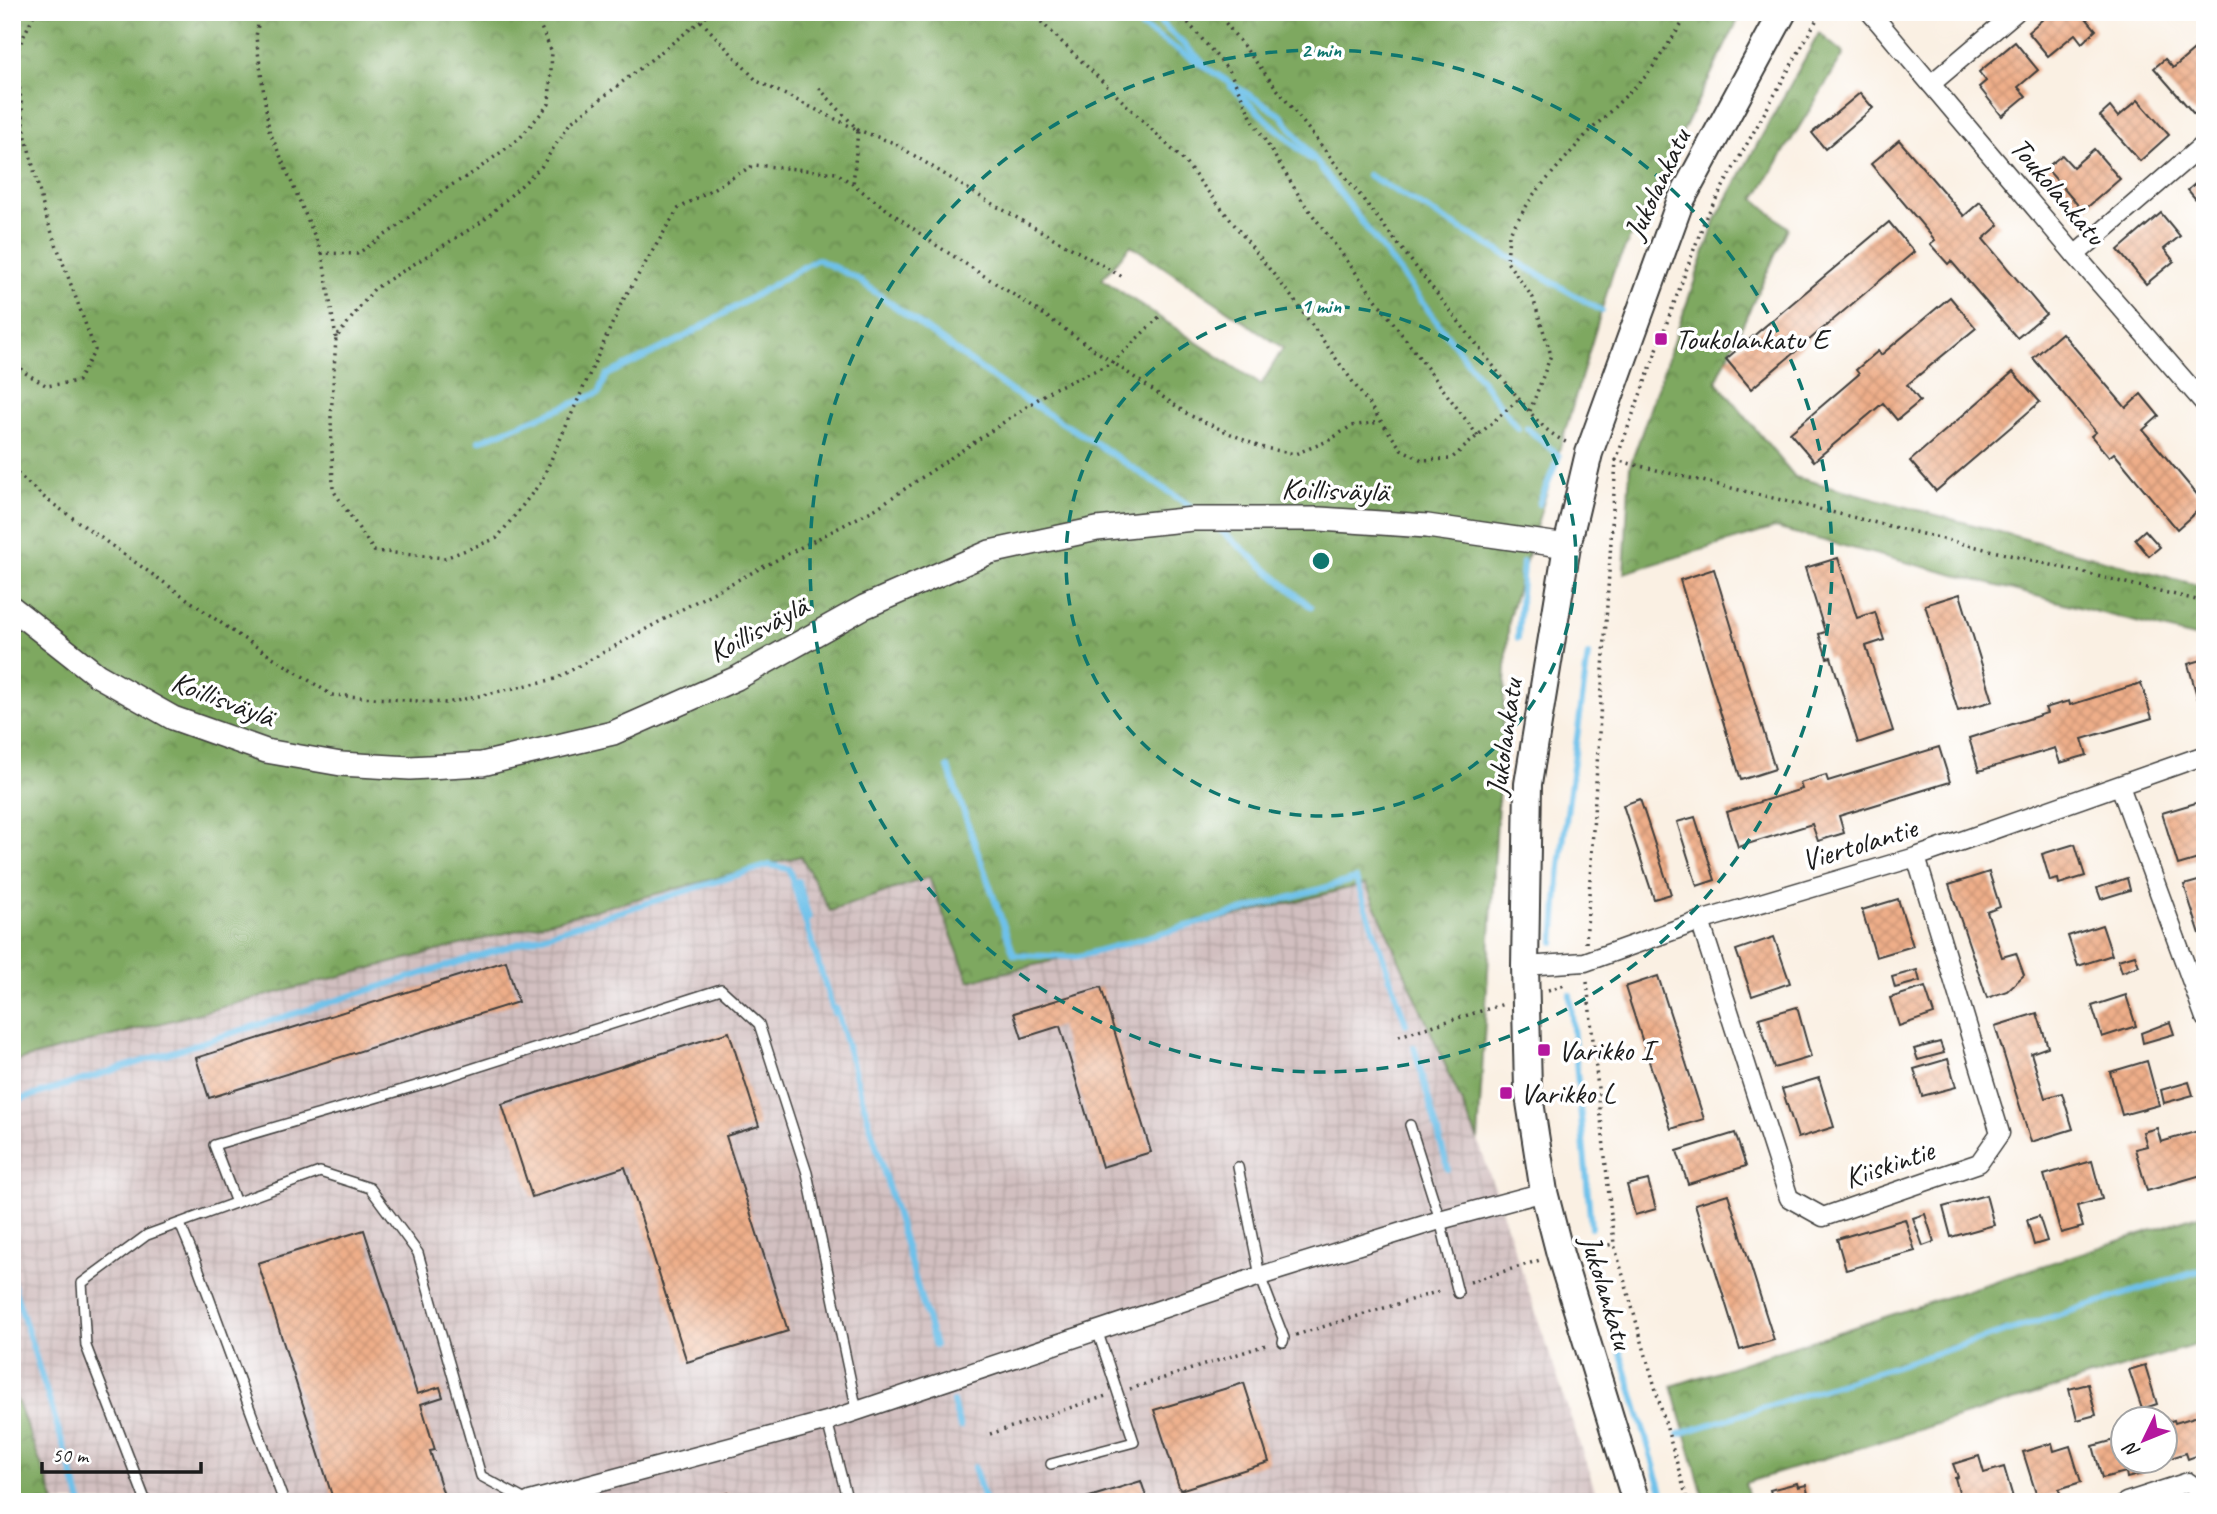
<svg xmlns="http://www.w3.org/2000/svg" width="2217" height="1514" viewBox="0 0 2217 1514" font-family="Caveat,sans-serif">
	<defs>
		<pattern id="industrial-grid" width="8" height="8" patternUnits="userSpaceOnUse" patternTransform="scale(1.75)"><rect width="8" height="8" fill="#d2bfc0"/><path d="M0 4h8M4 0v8" fill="none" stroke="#b4a4a4"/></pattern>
		<pattern id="forest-crowns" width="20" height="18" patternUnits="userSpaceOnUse" patternTransform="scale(1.75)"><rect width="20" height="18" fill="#7ea860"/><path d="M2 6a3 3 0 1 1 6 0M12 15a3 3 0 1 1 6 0" fill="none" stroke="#66884e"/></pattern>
		<pattern id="building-cross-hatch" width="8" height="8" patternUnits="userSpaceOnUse" patternTransform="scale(1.75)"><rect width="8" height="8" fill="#eeae89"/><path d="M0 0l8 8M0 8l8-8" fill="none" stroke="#cc9576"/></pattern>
	</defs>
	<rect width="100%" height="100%" fill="#fff"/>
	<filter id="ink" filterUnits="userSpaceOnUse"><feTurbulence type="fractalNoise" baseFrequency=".0143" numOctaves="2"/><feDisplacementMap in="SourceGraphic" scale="14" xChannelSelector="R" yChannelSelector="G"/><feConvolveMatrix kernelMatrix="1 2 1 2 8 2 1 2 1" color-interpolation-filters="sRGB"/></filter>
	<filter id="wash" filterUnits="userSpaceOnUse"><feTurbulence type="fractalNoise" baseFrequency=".00686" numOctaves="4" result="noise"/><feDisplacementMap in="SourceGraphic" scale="28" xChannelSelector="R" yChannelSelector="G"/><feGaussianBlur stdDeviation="1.57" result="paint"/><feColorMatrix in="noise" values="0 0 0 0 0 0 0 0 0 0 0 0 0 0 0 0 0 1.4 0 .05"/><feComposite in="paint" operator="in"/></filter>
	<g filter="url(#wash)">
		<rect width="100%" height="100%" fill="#faf0e3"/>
		<polygon fill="url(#industrial-grid)" points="802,855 830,911 929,876 969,981 1366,884 1478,1140 1599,1502 55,1502 12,1387 12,1062"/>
		<g fill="url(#forest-crowns)" stroke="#4d623e" stroke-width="2" fill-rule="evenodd">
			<path d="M12 12H1742L1613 272 1509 617 1478 1140 1366 884 969 981 929 877 830 911 801 856 12 1062ZM1131 245 1283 348 1261 385 1102 279Z"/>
			<polygon points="1819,33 1844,54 1755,199 1788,228 1716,381 1795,477 2205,587 2205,640 1775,528 1624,573 1630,466 1717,217"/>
			<polygon points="2205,1213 2205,1342 1745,1483 1750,1502 1705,1502 1672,1386"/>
			<polygon points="12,1387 55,1502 12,1502"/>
		</g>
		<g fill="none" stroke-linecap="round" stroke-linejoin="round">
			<g stroke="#6ec1ea" stroke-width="6">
				<polyline points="1118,12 1281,115 1518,429"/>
				<polyline points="1149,12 1205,64"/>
				<polyline points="1231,87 1311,160"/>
				<polyline points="1368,175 1602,311"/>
				<polyline points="1527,428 1559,456 1539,504"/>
				<polyline points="479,441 599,393 607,375 679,340 817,259 856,278 1011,391 1100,446 1193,508"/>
				<polyline points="1220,530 1311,607"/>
				<polyline points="1518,638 1523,562"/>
				<polyline points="948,767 1014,955 1076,957 1356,879 1406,1024"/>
				<polyline points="798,881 809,918"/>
				<polyline points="1554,942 1560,866 1588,655"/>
				<polyline points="1570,995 1591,1227"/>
				<polyline points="836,1009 935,1346"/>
				<polyline points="1414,1047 1448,1169"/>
				<polyline points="12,1102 769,865 789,869 834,1013"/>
				<polyline points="1595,1267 1665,1502"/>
				<polyline points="12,1281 81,1502"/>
				<polyline points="953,1402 960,1427"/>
				<polyline points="1679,1434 2205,1269"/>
				<polyline points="974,1467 985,1502"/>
			</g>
		</g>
		<g id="blocks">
			<g fill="url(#building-cross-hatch)">
				<polygon points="2051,12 2081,12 2096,30 2082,43 2075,34 2048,56 2028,32"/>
				<polygon points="2015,42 2038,70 2018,87 2026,96 2002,116 1979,87 1986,81 1979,72"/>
				<polygon points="2199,46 2205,53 2205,105 2194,114 2154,68 2165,59 2173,68"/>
				<polygon points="1860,93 1873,108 1825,149 1812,133"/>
				<polygon points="2138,100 2169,135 2140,161 2100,116 2110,107 2118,117"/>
				<polygon points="1899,140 1964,216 1980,202 1999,225 1983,239 2046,314 2017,338 1951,261 1948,264 1930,244 1935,240 1871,164"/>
				<polygon points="2094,149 2120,179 2083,211 2046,168 2062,155 2073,167"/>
				<polygon points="2205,175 2205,210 2188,190"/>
				<polygon points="2161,213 2180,236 2164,249 2174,261 2146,284 2118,250"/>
				<polygon points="1889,222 1914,252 1751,389 1726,359"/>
				<polygon points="1950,297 1976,328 1907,385 1920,401 1897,420 1883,403 1814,461 1790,433 1859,374 1856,370 1878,351 1881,355"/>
				<polygon points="2062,333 2126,408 2141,394 2159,416 2143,430 2205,504 2177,529 2114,453 2109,457 2091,436 2096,432 2033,358"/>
				<polygon points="2013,372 2040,402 1936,491 1910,461"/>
				<polygon points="2145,530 2160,547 2149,556 2135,539"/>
				<polygon points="1838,558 1857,618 1875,612 1884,640 1866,646 1893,731 1858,743 1831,657 1827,658 1819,634 1825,632 1805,568"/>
				<polygon points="1714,569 1775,769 1741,780 1680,580"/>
				<polygon points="1960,594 1993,701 1958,711 1925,605"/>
				<polygon points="2205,659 2205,721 2204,721 2188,664"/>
				<polygon points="2141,683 2152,718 2082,739 2087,755 2060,763 2055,748 1979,771 1969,738 2047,713 2045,708 2069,701 2070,705"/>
				<polygon points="1939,747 1950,782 1839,816 1844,833 1818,841 1812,824 1738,847 1727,812 1802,789 1800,783 1826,775 1828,781"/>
				<polygon points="1640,799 1671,894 1654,899 1623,805"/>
				<polygon points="2199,802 2205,819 2205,857 2178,865 2162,813"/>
				<polygon points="1695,817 1715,880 1697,886 1677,822"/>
				<polygon points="2075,844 2085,876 2059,884 2058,879 2050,881 2042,854"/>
				<polygon points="1989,872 2000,907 1987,912 2002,957 2016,953 2024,975 2007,991 1987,998 1949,885"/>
				<polygon points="2127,878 2130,890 2101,899 2097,888"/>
				<polygon points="2205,879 2205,932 2200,934 2184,885"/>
				<polygon points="1898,899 1913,946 1876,957 1862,910"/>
				<polygon points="2102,925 2112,955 2078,966 2068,936"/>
				<polygon points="1774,937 1790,983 1752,996 1736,950"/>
				<polygon points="2135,955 2139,966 2122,972 2118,960"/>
				<polygon points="506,961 518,1002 209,1098 196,1058"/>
				<polygon points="1917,970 1920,981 1895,988 1892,977"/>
				<polygon points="1658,976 1704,1119 1671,1129 1625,987"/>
				<polygon points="1101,987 1151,1152 1102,1167 1060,1026 1022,1038 1014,1013"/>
				<polygon points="1925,987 1934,1014 1899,1026 1890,998"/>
				<polygon points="2126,995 2136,1026 2102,1037 2092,1006"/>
				<polygon points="1797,1007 1811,1057 1774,1068 1759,1018"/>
				<polygon points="2037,1013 2048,1047 2031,1053 2045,1098 2062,1093 2073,1129 2031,1142 1995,1026"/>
				<polygon points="2170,1022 2174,1034 2143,1043 2141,1033"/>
				<polygon points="729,1032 759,1126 726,1136 788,1331 687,1362 625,1167 532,1197 502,1104"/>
				<polygon points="1940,1042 1944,1053 1918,1060 1914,1049"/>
				<polygon points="1948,1059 1956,1087 1922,1096 1914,1069"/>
				<polygon points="2147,1061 2159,1105 2122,1115 2110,1072"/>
				<polygon points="1819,1078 1834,1127 1798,1138 1782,1089"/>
				<polygon points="2189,1082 2193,1095 2164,1103 2161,1090"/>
				<polygon points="2157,1128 2161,1142 2205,1129 2205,1174 2147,1191 2135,1149 2147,1146 2143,1132"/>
				<polygon points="1735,1133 1746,1166 1688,1184 1677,1151"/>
				<polygon points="2092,1161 2102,1199 2077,1206 2083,1227 2061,1233 2044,1175"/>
				<polygon points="1648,1180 1656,1209 1635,1215 1627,1185"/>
				<polygon points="1728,1194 1774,1340 1740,1350 1695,1204"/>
				<polygon points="1986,1195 1994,1225 1951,1237 1943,1207"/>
				<polygon points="1925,1214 1934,1242 1923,1246 1913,1218"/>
				<polygon points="2039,1216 2047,1241 2034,1245 2027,1220"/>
				<polygon points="1905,1219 1915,1251 1846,1270 1837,1239"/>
				<polygon points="364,1230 417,1394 440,1387 443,1397 421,1404 435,1450 430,1451 446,1502 334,1502 258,1263"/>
				<polygon points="2145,1365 2157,1404 2142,1409 2129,1370"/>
				<polygon points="1244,1383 1269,1462 1180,1490 1154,1410"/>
				<polygon points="2088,1384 2096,1415 2077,1420 2069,1389"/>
				<polygon points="2201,1415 2205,1428 2205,1449 2201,1451 2202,1454 2188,1459 2186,1453 2168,1459 2164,1447 2164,1423 2174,1420 2175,1423"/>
				<polygon points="2122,1438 2122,1462 2146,1462 2148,1468 2141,1470 2142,1474 2127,1478 2126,1472 2102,1478 2093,1446"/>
				<polygon points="2052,1443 2054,1451 2070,1446 2081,1482 2059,1489 2060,1493 2038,1500 2023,1452"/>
				<polygon points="1979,1456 1984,1473 2004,1467 2014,1501 1962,1502 1955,1478 1958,1477 1953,1464"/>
				<polygon points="1141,1481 1148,1502 1084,1502 1083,1499"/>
				<polygon points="1797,1483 1798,1487 1806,1485 1810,1502 1768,1502 1767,1499 1772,1497 1770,1490"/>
				<polygon points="728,1493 731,1502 703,1502 703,1501"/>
			</g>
		</g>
	</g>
	<g filter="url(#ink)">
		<use href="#blocks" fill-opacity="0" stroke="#3d3c3a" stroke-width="2"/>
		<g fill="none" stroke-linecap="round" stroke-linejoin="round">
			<defs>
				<g id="service">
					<polyline points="1410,1125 1440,1220 1458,1293"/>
					<polyline points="1238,1167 1260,1276 1284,1338 1283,1342"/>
					<polyline points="236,1203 214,1145 440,1079 721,989 759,1024 807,1173 857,1411"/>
					<polyline points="180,1224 196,1262 284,1502"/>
					<polyline points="827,1421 848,1502"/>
					<polyline points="1051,1464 1134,1442 1097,1330"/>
					<polyline points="146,1502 86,1346 82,1283 147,1235 320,1172 370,1188 418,1253 481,1476 529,1502"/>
				</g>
				<g id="minor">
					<polyline points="1870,12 2075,255 2205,404"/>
					<polyline points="1931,84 2016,12"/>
					<polyline points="2075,255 2205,143"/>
					<polyline points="2120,786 2205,1018"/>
					<polyline points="1700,921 1789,1198 1823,1217 1979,1163 2000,1133 1916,857"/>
					<polyline points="1525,966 1585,962 1700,921 1916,857 2205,755"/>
					<polyline points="530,1501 827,1421 1260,1276 1440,1220 1544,1192"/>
					<polyline points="2126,1502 2188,1482 2205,1494"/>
				</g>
				<polyline id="tertiary" points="12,608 97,675 173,718 266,751 341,764 410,768 482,764 613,733 737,678 864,607 990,552 1097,529 1193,519 1320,519 1427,526 1567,546"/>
				<polyline id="secondary" points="1636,1502 1560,1254 1544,1192 1528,1089 1525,966 1528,784 1567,546 1589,453 1680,202 1783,12"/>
			</defs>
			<use href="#service" stroke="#3d3c3a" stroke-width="12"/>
			<use href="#minor" stroke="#3d3c3a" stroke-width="21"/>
			<use href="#tertiary" stroke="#3d3c3a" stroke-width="26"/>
			<use href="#secondary" stroke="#3d3c3a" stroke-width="30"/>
			<g stroke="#3d3c3a" stroke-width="3.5" stroke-dasharray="2 5" stroke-linecap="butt">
				<polyline points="260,12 256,37 269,130 322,253 357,254 394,229 443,190 474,172 519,139 549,104 552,52 534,12"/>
				<polyline points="712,12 570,123 541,167 483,221 374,289 336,338 331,417 333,490 374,551 445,558 497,538 541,482 622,302 678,209 754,165 837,173 933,243 1031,306 1189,415 1260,447 1295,454 1328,441 1351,426 1380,422"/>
				<polyline points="1031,12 1183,160 1294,300 1401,449 1422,460 1451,459 1519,399"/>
				<polyline points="1179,12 1230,72 1253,121 1303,202 1478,436"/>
				<path d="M1217 12 1519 399C1533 416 1547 434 1568 443"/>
				<polyline points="701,21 757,81 858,130 853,185"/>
				<polyline points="819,88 858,130 894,143 989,202 1123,277"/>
				<polyline points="322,253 336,338"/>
				<polyline points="12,349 22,371 47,386 78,381 95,350 45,214 26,138 15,55 35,12"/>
				<polyline points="1530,411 1551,355 1533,298 1507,262 1509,234 1534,194 1585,136 1648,74 1690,12"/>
				<polyline points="1615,460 2205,602"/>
				<polyline points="12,469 46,499 238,635 332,695 447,703 555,679 699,600 875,509 1053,389 1112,363 1159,317"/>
				<polyline points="1586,943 1616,460 1706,217 1821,12"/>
				<polyline points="1587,982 1614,1244 1688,1502"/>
				<polyline points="1548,990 1568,984"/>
				<polyline points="1399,1036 1504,1004"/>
				<polyline points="1581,1250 1614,1244"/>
				<polyline points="1470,1282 1540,1260"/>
				<polyline points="1296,1335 1443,1290"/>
				<polyline points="1130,1389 1269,1344"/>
				<polyline points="990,1434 1106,1396"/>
			</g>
			<use href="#service" stroke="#fff" stroke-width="9"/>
			<use href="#minor" stroke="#fff" stroke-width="18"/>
			<use href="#tertiary" stroke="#fff" stroke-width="23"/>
			<use href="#secondary" stroke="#fff" stroke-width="26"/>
		</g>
	</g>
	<g fill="none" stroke="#0f766e" stroke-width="3.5" stroke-dasharray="12 9">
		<circle cx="1321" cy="561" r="255"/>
		<circle cx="1321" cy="561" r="511"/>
	</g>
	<g fill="#b5179e" stroke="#fff" stroke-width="2.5">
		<rect x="1654" y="332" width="14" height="14" rx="3.5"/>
		<rect x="1537" y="1043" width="14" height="14" rx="3.5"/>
		<rect x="1499" y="1086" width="14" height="14" rx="3.5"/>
	</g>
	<g text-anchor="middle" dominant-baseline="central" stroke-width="7" stroke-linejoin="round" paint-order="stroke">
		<g font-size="30" fill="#1c1c1c" stroke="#fff">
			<text transform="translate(1657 184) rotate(-65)">Jukolankatu</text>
			<text transform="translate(2058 191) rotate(50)">Toukolankatu</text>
			<text transform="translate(1335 490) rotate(2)">Koillisväylä</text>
			<text transform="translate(758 629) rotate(-28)">Koillisväylä</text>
			<text transform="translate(223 699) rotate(21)">Koillisväylä</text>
			<text transform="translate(1504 737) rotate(-82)">Jukolankatu</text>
			<text transform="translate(1859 844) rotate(-17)">Viertolantie</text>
			<text transform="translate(1889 1164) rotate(-19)">Kiiskintie</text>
			<text transform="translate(1607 1292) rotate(73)">Jukolankatu</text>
		</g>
		<g font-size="30" fill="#1c1c1c" stroke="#fff" text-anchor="start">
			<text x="1675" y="339">Toukolankatu E</text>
			<text x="1558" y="1050">Varikko I</text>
			<text x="1520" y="1093">Varikko L</text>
		</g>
	</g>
	<circle cx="1321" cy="561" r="10" fill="#0f766e" stroke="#fff" stroke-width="3.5"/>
	<g font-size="21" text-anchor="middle" font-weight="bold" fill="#0f766e" stroke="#fff" stroke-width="7" stroke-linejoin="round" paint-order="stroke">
		<text x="1321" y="57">2 min</text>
		<text x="1321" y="313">1 min</text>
	</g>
	<rect width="2217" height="1514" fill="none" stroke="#fff" stroke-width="42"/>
	<g transform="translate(2144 1440) rotate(227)"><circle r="33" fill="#ffffff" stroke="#a4a4a4" stroke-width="2"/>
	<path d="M0-5L12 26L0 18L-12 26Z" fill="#b5179e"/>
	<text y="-10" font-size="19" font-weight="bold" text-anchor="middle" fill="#1c1c1c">N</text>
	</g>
	<path d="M42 1462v10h159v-10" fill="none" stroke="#1c1c1c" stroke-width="3.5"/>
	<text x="52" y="1462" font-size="21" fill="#1c1c1c" stroke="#ffffff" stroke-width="5" paint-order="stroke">50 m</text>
</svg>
